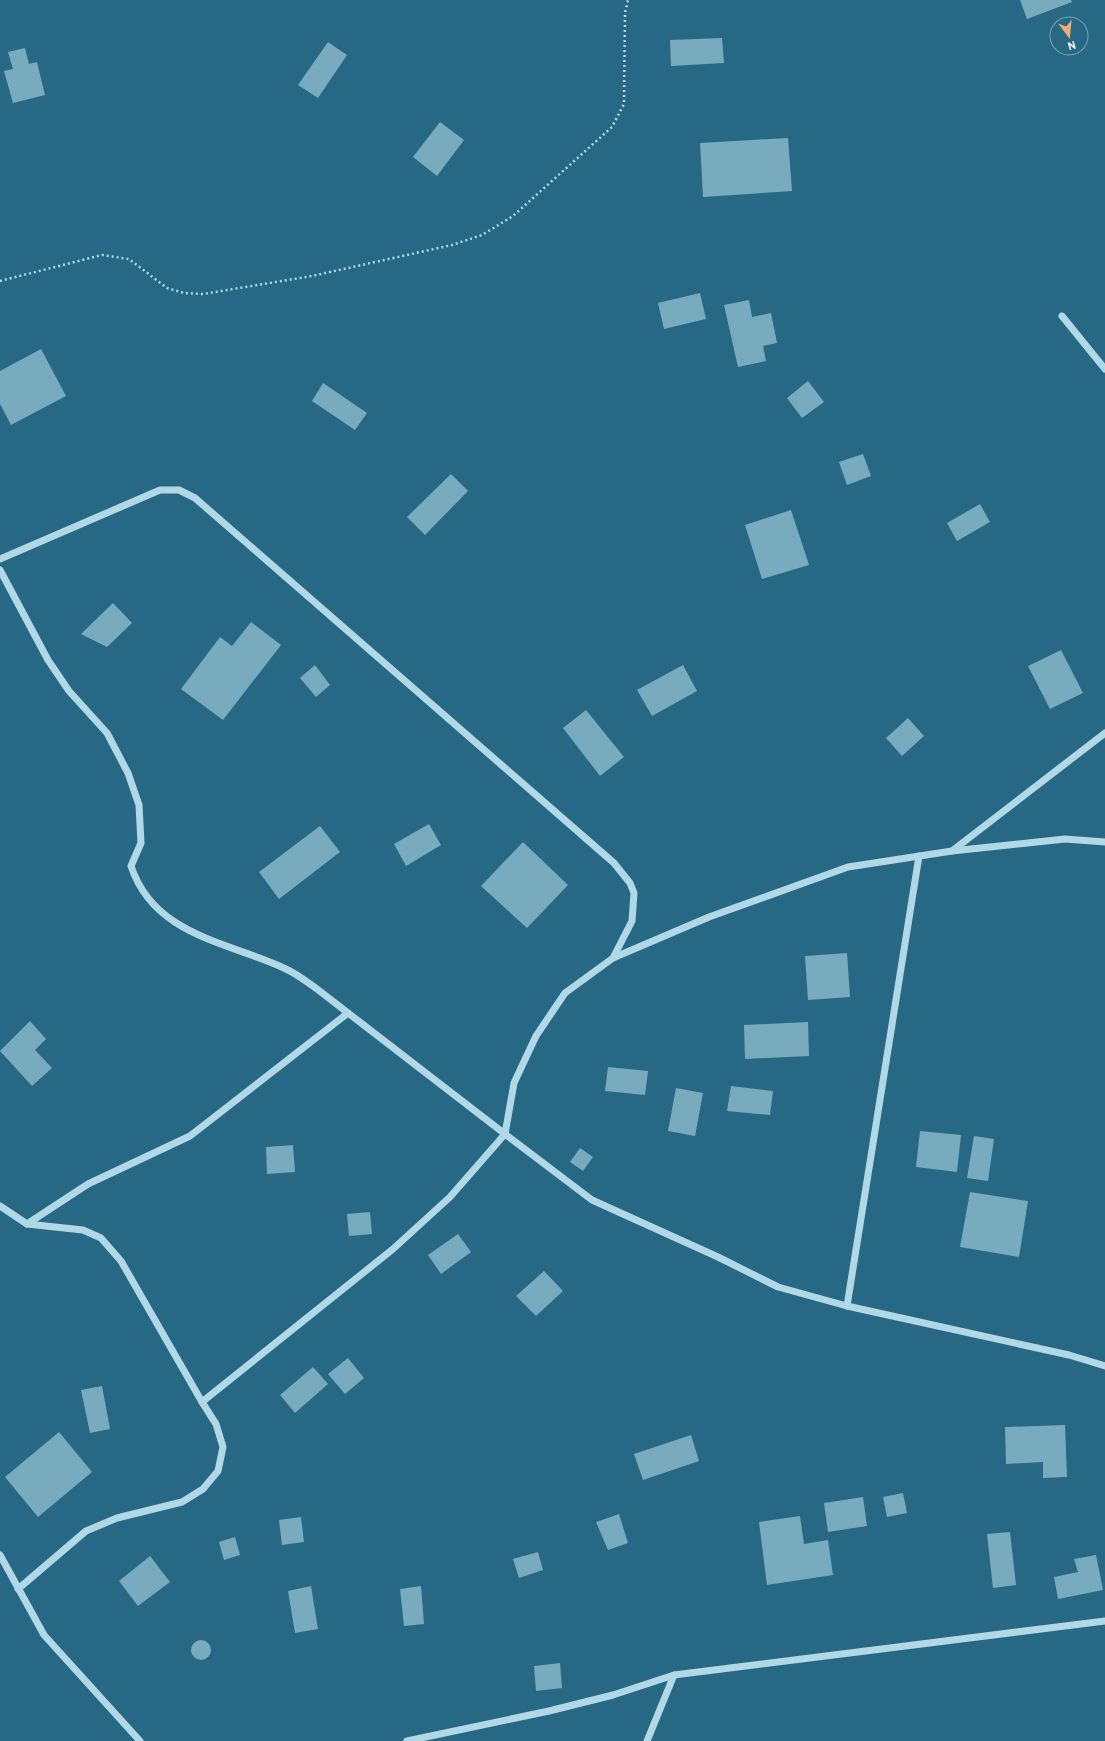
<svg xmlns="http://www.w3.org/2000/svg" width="1105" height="1741" viewBox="0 0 1105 1741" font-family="Overpass,sans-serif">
	<rect width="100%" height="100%" fill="#276984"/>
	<g fill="#78abbe">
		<polygon points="1020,0 1071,0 1072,2 1027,19"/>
		<polygon points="722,38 724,63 671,66 670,40"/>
		<polygon points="328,42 347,55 318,98 298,85"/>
		<polygon points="25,48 29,64 37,62 45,95 13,103 4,71 13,69 8,52"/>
		<polygon points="440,122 464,140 437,176 413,157"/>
		<polygon points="788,138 792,191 703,197 700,143"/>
		<polygon points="700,293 706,319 664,329 658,303"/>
		<polygon points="749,300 752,317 771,313 777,343 763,346 766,361 738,367 724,305"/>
		<polygon points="41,349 66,396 11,425 0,404 0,371"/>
		<polygon points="808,381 824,402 802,418 787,398"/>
		<polygon points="323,383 367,413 355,430 312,401"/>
		<polygon points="863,454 871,476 847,485 839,462"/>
		<polygon points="451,474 468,491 425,535 407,517"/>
		<polygon points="980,504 990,522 957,541 947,523"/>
		<polygon points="791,510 809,565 762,579 745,525"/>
		<polygon points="113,603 132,623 107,647 81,634"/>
		<polygon points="251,622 281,645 223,720 181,689 220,637 232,646"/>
		<polygon points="1061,650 1083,693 1050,709 1028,666"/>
		<polygon points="315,665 330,685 316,697 300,678"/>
		<polygon points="683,665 697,691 652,716 637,690"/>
		<polygon points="586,710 624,757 600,776 563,728"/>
		<polygon points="908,718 924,736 902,756 886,738"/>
		<polygon points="429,824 441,845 406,866 394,844"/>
		<polygon points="320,826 340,852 279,899 259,872"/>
		<polygon points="523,842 568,885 527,928 481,886"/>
		<polygon points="847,953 850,997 808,1000 805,956"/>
		<polygon points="30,1021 46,1039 35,1050 52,1068 32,1086 0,1051"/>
		<polygon points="808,1022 809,1056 745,1059 744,1025"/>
		<polygon points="608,1067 648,1071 645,1095 605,1091"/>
		<polygon points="731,1086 773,1091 770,1115 727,1111"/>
		<polygon points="676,1088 703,1093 695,1136 668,1131"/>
		<polygon points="920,1131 961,1135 957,1172 916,1167"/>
		<polygon points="974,1136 994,1139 988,1181 967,1178"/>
		<polygon points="293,1145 295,1172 267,1174 266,1147"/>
		<polygon points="580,1148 593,1157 583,1171 570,1162"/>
		<polygon points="970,1192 1028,1201 1019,1257 960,1247"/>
		<polygon points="370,1212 372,1234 349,1236 347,1214"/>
		<polygon points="458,1234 471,1252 441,1274 428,1255"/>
		<polygon points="544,1271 563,1291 536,1316 516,1296"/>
		<polygon points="348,1358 364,1378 345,1394 328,1374"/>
		<polygon points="313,1367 328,1384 295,1413 280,1395"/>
		<polygon points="102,1386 110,1429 90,1433 81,1390"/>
		<polygon points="1065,1425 1067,1477 1043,1478 1043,1462 1006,1464 1005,1427"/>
		<polygon points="59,1432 92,1472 38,1517 5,1477"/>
		<polygon points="691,1435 699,1461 643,1480 634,1454"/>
		<polygon points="903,1493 907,1513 887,1517 883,1497"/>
		<polygon points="863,1497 867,1526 828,1532 824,1503"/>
		<polygon points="619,1514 628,1543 608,1550 596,1522"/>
		<polygon points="800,1516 804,1544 828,1540 833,1575 767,1585 759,1522"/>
		<polygon points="301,1517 304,1542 282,1545 279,1520"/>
		<polygon points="1010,1532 1016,1585 993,1588 987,1534"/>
		<polygon points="235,1537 240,1555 224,1560 219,1542"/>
		<polygon points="538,1552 543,1570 519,1578 513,1559"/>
		<polygon points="1096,1555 1103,1590 1058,1599 1054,1577 1078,1572 1074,1559"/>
		<polygon points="150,1556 170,1582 138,1606 119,1581"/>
		<polygon points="311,1586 318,1629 295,1633 288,1591"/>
		<polygon points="421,1586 424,1624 404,1626 400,1589"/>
		<circle cx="201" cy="1650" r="10"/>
		<polygon points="560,1663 562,1688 536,1691 534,1666"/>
	</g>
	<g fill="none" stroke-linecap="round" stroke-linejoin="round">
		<polyline stroke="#b1d8e7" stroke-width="2.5" stroke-dasharray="2 3" stroke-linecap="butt" points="0,281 102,255 129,259 167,288 184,293 203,294 312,276 452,245 482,235 513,216 612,127 624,104 625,13 628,0"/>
		<g stroke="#b1d8e7" stroke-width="7">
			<polyline points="1062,316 1105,369"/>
			<polyline points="0,559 160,490 179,490 195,498 614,863 630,883 634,893 632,921 613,958"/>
			<path d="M0 570 48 660 69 691 107 733 128 773 139 805 141 843 131 866C154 936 229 942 286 969 297 974 307 982 317 989L505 1134 514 1083 536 1036 565 993 613 958 709 917 848 867 952 851 1065 839 1105 842"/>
			<polyline points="952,851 1105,733"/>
			<polyline points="0,1206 27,1224 83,1230 101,1238 121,1261 202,1402"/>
			<polyline points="27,1224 88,1184 190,1136 348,1013"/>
			<polyline points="847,1306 919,856"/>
			<polyline points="0,1555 44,1635 140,1741"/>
			<polyline points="18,1589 86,1531 117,1518 182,1502 203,1489 218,1471 223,1447 216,1424 202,1402 393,1249 450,1197 505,1134 592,1200 718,1257 778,1287 847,1306 1069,1355 1105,1366"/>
			<polyline points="407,1741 549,1711 613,1695 674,1675"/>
			<polyline points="647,1741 674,1675 1105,1621"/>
		</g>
	</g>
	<g transform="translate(1069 36) rotate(164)"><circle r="19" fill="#276984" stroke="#7da5b5"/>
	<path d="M0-3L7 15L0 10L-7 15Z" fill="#efac77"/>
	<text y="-6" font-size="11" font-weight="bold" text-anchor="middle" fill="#ffffff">N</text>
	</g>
</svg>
